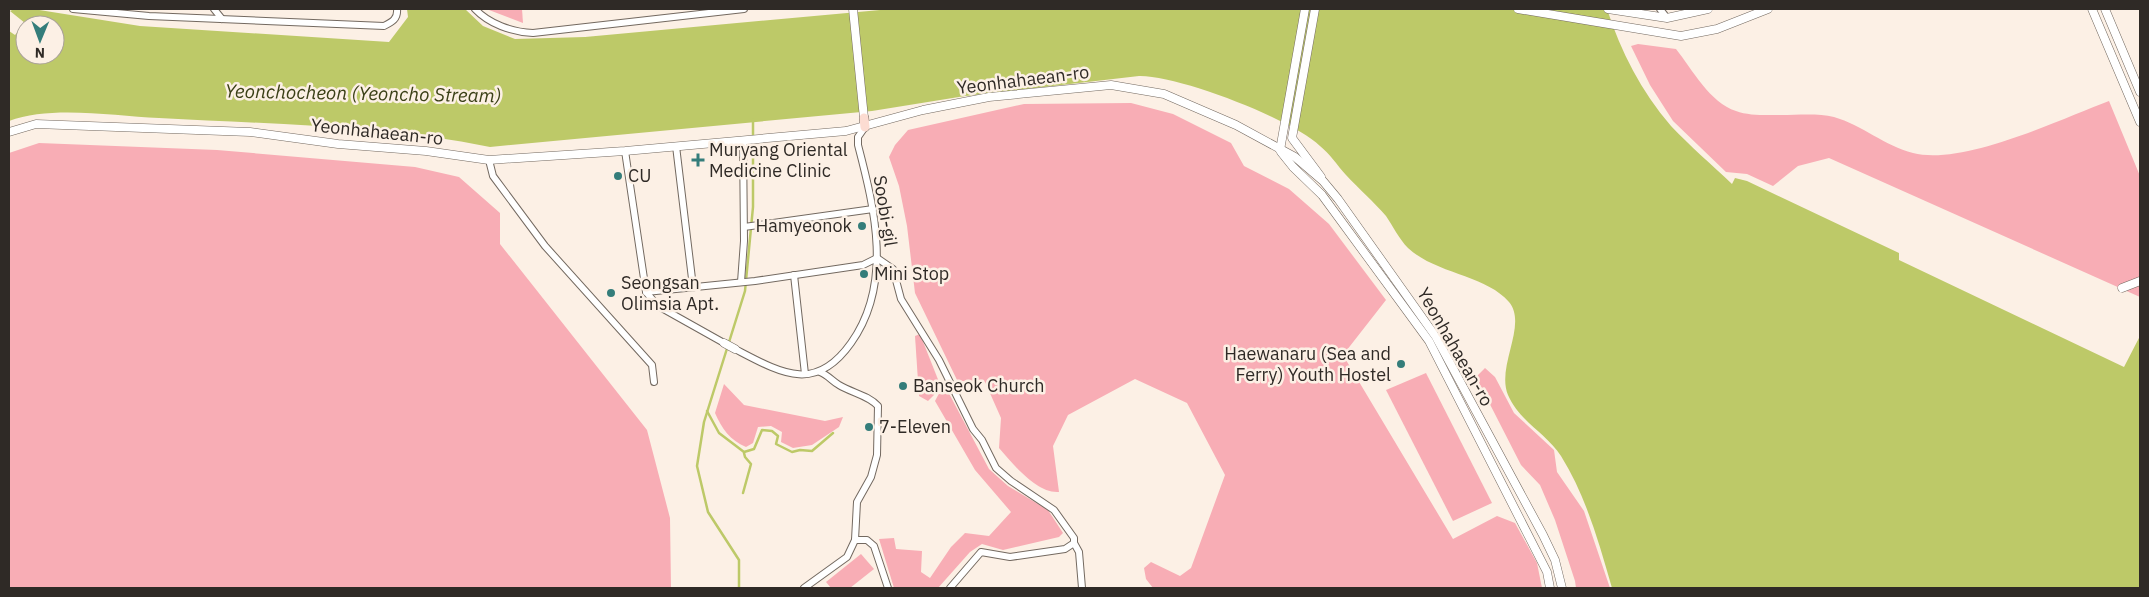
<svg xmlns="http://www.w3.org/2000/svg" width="2149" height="597" viewBox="0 0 2149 597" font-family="'IBM Plex Sans',sans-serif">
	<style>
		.green { fill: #f8adb5 }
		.water { fill: #bdc968; fill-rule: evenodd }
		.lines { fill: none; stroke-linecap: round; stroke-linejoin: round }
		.stream { stroke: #bdc968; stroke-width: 2.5 }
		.minor-casing { stroke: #736960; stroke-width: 8 }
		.tertiary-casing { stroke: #736960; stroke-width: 9 }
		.secondary-casing { stroke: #736960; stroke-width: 10 }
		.minor { stroke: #fff; stroke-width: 6 }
		.tertiary { stroke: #fff; stroke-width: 8 }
		.secondary { stroke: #fcdcd2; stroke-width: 9 }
		.poi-dot { fill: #347d7a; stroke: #fcf0e5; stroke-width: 2 }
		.labels { text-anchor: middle; stroke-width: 5; stroke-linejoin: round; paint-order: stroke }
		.street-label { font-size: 18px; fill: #2f2a26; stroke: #fcf0e5 }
		.poi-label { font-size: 18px; fill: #2f2a26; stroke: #fcf0e5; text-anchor: start }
		.water-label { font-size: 19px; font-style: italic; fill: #3b4017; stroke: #fcf0e5 }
	</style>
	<rect width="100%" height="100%" fill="#fcf0e5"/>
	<g class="green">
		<path d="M487 9H522L523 23 489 10Z"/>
		<path d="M1638 44 1676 49C1692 69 1710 103 1736 111 1749 116 1767 115 1781 115 1798 115 1818 113 1834 117 1862 125 1885 146 1913 153 1963 166 2061 119 2109 101L2140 176V297L1829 158 1798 166 1773 186 1747 174 1726 172 1673 121 1650 85 1631 46Z"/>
		<path d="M1131 103 1173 114 1231 143 1244 166 1289 189 1329 224 1386 300 1343 355 1453 539 1497 516 1515 523 1537 563 1542 588H1153L1146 579 1144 568 1151 562 1180 576 1191 568 1225 475 1187 403 1135 379 1068 415 1053 446 1059 492C1037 494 1013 464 999 448L1001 418 985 382C974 379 967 383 957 380L915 293 907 226 899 186 889 157 895 145 908 130 1024 104Z"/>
		<path d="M39 143 217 150 415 167 459 177 500 213V244L647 430 670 518 671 588H9V153Z"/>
		<path d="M920 334 939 382 934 395 928 401 919 396 915 336Z"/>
		<path d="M1485 368 1495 377 1514 413 1554 450 1557 472 1584 511 1610 588H1576L1575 581 1555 520 1540 485 1521 465 1476 377Z"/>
		<path d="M1426 373 1492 503 1453 521 1386 390Z"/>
		<path d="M724 384 744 405 825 421 843 417 839 427 812 445 793 448 781 442 782 432 771 426 758 427 753 443 746 447C730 440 722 429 715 413Z"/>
		<path d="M944 384 989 469 1008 486 1048 510 1063 533 1059 537 1003 550 982 544 970 552 938 588H894L879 539 894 538 896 549 922 551 921 572 930 578 951 547 965 533 989 536 1011 512 975 470 935 401Z"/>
		<path d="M861 554 874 569 850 588H831L826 582Z"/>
	</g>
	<path class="water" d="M14 9H33L140 26 389 42 408 17 407 9H465L483 26 515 39 585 37 891 9H1607C1621 52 1641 91 1671 126 1690 146 1712 165 1732 184L1735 178 1747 181 1899 253V260L2124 367 2140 336V588H1612C1599 543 1586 496 1561 456 1546 433 1519 421 1508 395 1496 366 1528 325 1509 302 1486 275 1436 274 1408 248 1399 239 1393 226 1386 216 1374 202 1359 189 1346 175 1337 165 1330 154 1320 146 1292 119 1178 75 1139 76L965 96 872 111 490 147C383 125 268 124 159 118 114 116 51 105 9 121V31L15 35 25 23 10 11ZM25 25H55V55H25Z"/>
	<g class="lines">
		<g class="stream">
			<path d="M707 411 719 433 744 452 754 449 762 430 772 431 778 436 776 444 792 452 800 450 812 451 833 433"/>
			<path d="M743 493 751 464 745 457 744 453"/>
			<path d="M739 588V560L708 512 697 466 704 422 745 291 753 207V120"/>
		</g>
		<defs>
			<g id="minor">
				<path d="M73 9 149 16 384 26C392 22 398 19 397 9"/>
				<path d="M214 9 222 19"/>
				<path d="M475 9C489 24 512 32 533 33L744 9"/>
				<path d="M1660 9 1667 18"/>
				<path d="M676 146 693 287"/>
				<path d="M625 151 646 292 658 306 724 343"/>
				<path d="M489 160 493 176 545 246 652 365 654 382"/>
				<path d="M744 227 873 209"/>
				<path d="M794 275 805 374"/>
				<path d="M741 282 744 241 743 140"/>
				<path d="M646 292 755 281 863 265 877 258 893 269 901 299 939 360 973 429 982 440 996 468 1011 481 1054 510 1074 538V543L1065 549 1010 557 981 552 950 588"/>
				<path d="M735 349C781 373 815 394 851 343 893 284 875 210 858 145V137L865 127"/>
				<path d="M820 372C828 375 832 381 839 385 852 393 868 395 878 406L877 455 871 477 857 502 855 540H867L874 546 888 588"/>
				<path d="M1074 543 1079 552 1082 588"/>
				<path d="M804 588 847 557 855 540"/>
			</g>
			<g id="tertiary">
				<path d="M853 9 864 118"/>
				<path d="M1315 9 1292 138 1321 177"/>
				<path d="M1518 9 1681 36 1717 29 1768 9"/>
				<path d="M1608 9 1667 18 1708 9"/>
				<path d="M2092 9 2140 122"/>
				<path d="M2105 9 2140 92"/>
				<path d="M9 132 36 124 250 132 338 144 426 151 489 160 625 151 846 131 923 110 989 97 1111 85 1164 94 1236 125 1295 157 1323 181 1338 199 1436 337 1543 535 1555 560 1562 588"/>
				<path d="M1280 150 1305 9"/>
				<path d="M1281 152 1293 167 1322 195 1429 341 1547 572 1550 588"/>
				<path d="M2122 288 2140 281"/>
				<path d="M724 343 735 349"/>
			</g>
			<path id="secondary" d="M864 118 865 127"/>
		</defs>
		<use href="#minor" class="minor-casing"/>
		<use href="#tertiary" class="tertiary-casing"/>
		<use href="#secondary" class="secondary-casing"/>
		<use href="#minor" class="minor"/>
		<use href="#tertiary" class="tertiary"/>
		<use href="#secondary" class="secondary"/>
	</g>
	<g class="poi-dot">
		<path d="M695.5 152.5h5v5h5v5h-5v5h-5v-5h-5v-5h5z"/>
		<circle cx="618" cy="176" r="5"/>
		<circle cx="862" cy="226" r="5"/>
		<circle cx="864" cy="274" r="5"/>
		<circle cx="611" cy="293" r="5"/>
		<circle cx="1401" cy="364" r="5"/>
		<circle cx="903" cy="386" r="5"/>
		<circle cx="869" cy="427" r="5"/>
	</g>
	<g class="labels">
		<g class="street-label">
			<text transform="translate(1023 80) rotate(-7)" y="6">Yeonhahaean-ro</text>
			<text transform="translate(377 132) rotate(6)" y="6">Yeonhahaean-ro</text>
			<text transform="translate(885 211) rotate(81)" y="6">Soobi-gil</text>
			<text transform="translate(1455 347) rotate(60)" y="6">Yeonhahaean-ro</text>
		</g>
		<g class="poi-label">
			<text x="709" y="156">Muryang Oriental<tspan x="709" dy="21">Medicine Clinic</tspan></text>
			<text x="628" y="182">CU</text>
			<text x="852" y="232" text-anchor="end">Hamyeonok</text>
			<text x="874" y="280">Mini Stop</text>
			<text x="621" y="289">Seongsan<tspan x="621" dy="21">Olimsia Apt.</tspan></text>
			<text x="1391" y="360" text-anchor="end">Haewanaru (Sea and<tspan x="1391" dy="21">Ferry) Youth Hostel</tspan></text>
			<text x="913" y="392">Banseok Church</text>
			<text x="879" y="433">7-Eleven</text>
		</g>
		<g class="water-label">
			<text transform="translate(363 93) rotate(1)" y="7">Yeonchocheon (Yeoncho Stream)</text>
		</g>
	</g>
	<rect width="2149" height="597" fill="none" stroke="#2f2a26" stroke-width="20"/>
	<g transform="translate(40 40) rotate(181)"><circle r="24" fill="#fcf0e5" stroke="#aaa199"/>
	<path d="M0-4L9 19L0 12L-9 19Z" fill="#347d7a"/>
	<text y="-8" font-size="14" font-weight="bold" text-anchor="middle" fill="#2f2a26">N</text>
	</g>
</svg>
